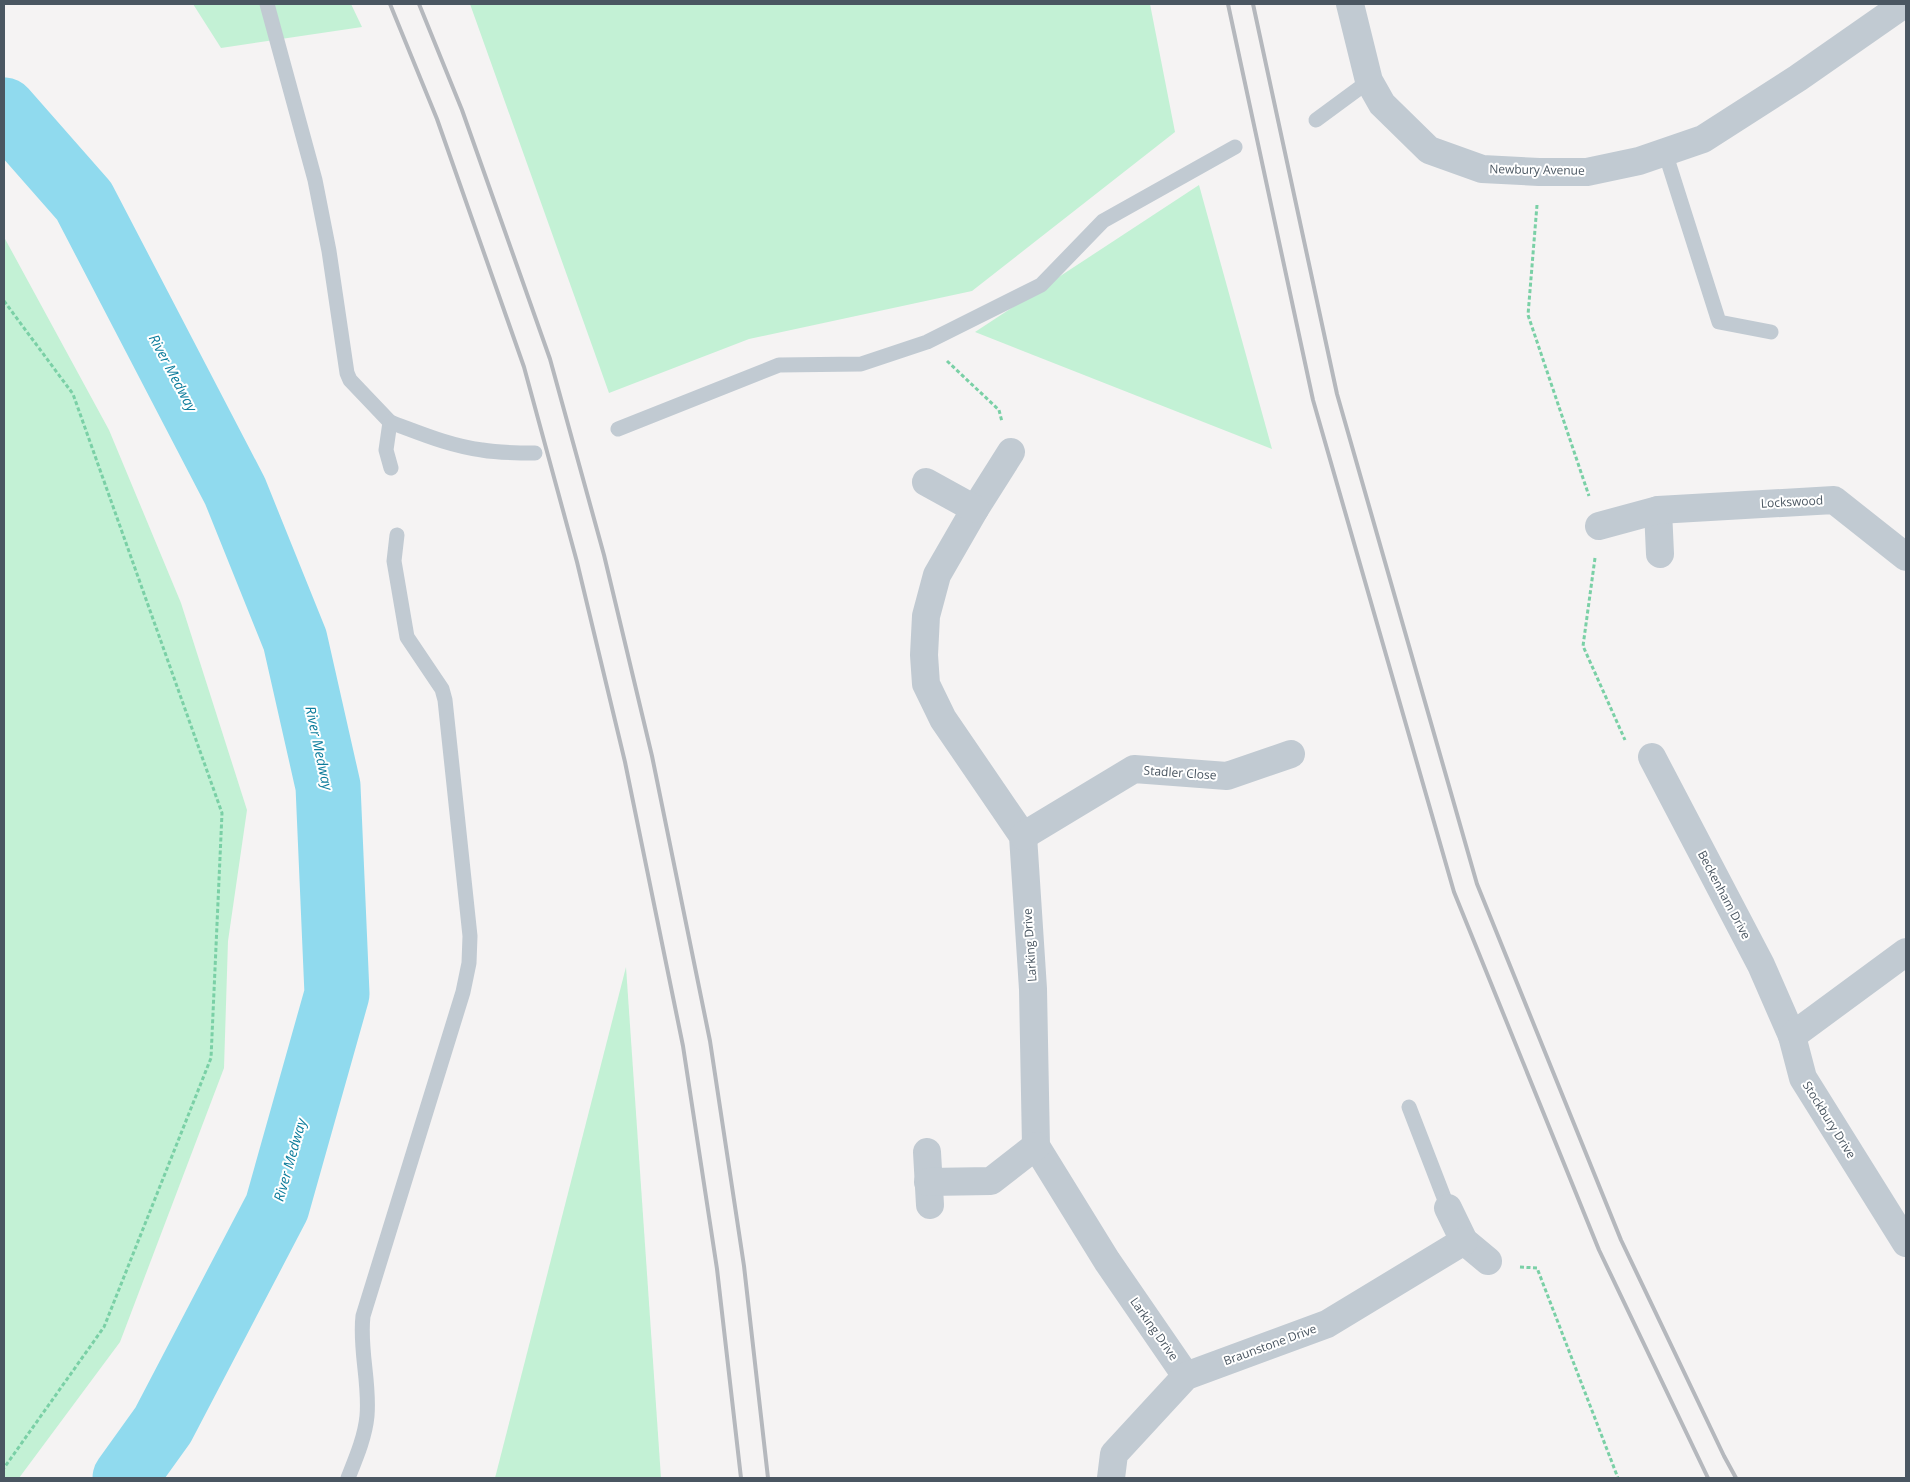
<svg xmlns="http://www.w3.org/2000/svg" width="1910" height="1482" viewBox="0 0 1910 1482" font-family="'Open Sans',sans-serif">
	<style>
		.green { fill: #c3f1d5 }
		.lines { fill: none; stroke-linecap: round; stroke-linejoin: round }
		.river { stroke: #90daee; stroke-width: 65 }
		.path { stroke: #7ad0a6; stroke-width: 3; stroke-dasharray: 4 2.5; stroke-linecap: butt }
		.service { stroke: #c1cad2; stroke-width: 15 }
		.minor { stroke: #c1cad2; stroke-width: 28 }
		.rail { stroke: #b5b8bd; stroke-width: 4 }
		.labels { text-anchor: middle; stroke-width: 4; stroke-linejoin: round; paint-order: stroke }
		.street-label { font-size: 12px; fill: #4a5661; stroke: #fff }
		.water-label { font-size: 14px; font-style: italic; fill: #0c7c9b; stroke: #fff }
	</style>
	<rect width="100%" height="100%" fill="#f5f3f3"/>
	<g class="green">
		<path d="M193 4H351L362 27 221 48Z"/>
		<path d="M470 4H1150L1175 132 972 291 749 339 609 393Z"/>
		<path d="M1199 185 1272 449 975 332Z"/>
		<path d="M4 237 109 430 181 603 247 810 228 941 224 1068 120 1342 19 1478H4Z"/>
		<path d="M626 967 661 1478H495Z"/>
	</g>
	<g class="lines">
		<path class="river" d="M4 110 84 201 235 491 295 640 328 786 337 994 277 1207 163 1425 125 1478"/>
		<g class="path">
			<path d="M1537 205 1528 315 1589 496"/>
			<path d="M4 301 73 394 222 813 211 1058 104 1327 4 1468"/>
			<path d="M947 361 999 410 1002 422"/>
			<path d="M1595 558 1583 646 1625 740"/>
			<path d="M1520 1267 1537 1268 1618 1478"/>
		</g>
		<g class="service">
			<path d="M267 4 315 180 329 251 347 373 350 380 390 422 386 450 391 468"/>
			<path d="M1316 120 1369 81"/>
			<path d="M1665 152 1719 322 1771 332"/>
			<path d="M390 422C420 433 450 446 482 450 500 453 517 453 535 453"/>
			<path d="M618 429 779 365 861 364 927 342 1041 285 1103 221 1235 147"/>
			<path d="M1409 1107 1448 1208"/>
			<path d="M348 1478C356 1458 365 1437 367 1416 370 1382 359 1349 363 1316L463 992 469 963 470 936 445 700 442 689 407 637 394 561 397 535"/>
		</g>
		<g class="minor">
			<path d="M1350 4 1369 81 1382 104 1429 150 1482 169 1539 172H1587L1639 161 1703 139 1798 78 1904 4"/>
			<path d="M1011 452 975 509 937 575 926 616 924 655 926 684 943 719 1023 836 1033 989 1036 1146 1107 1261 1186 1376"/>
			<path d="M926 482 975 509"/>
			<path d="M1658 510 1660 554"/>
			<path d="M1599 526 1658 510 1834 500 1906 557"/>
			<path d="M1652 757 1761 965 1792 1036"/>
			<path d="M1023 836 1134 769 1227 776 1291 754"/>
			<path d="M1906 952 1792 1036 1803 1078 1906 1243"/>
			<path d="M927 1152 930 1205"/>
			<path d="M928 1182 991 1181 1036 1146"/>
			<path d="M1448 1208 1464 1241 1488 1261"/>
			<path d="M1111 1478 1114 1454 1186 1376 1327 1324 1464 1241"/>
		</g>
		<g class="rail">
			<path d="M390 4 437 119 524 367 577 562 625 762 683 1046 717 1269 741 1478"/>
			<path d="M419 4 462 110 550 359 604 555 652 756 710 1041 744 1266 768 1478"/>
			<path d="M1228 4 1313 400 1454 892 1599 1250 1708 1478"/>
			<path d="M1253 4 1337 394 1477 884 1621 1240 1724 1456 1736 1478"/>
		</g>
	</g>
	<g class="labels">
		<g class="street-label">
			<text transform="translate(1537 170) rotate(1)" y="4">Newbury Avenue</text>
			<text transform="translate(1792 502) rotate(-3)" y="4">Lockswood</text>
			<text transform="translate(1180 773) rotate(4)" y="4">Stadler Close</text>
			<text transform="translate(1724 895) rotate(62)" y="4">Beckenham Drive</text>
			<text transform="translate(1030 945) rotate(-94)" y="4">Larking Drive</text>
			<text transform="translate(1829 1120) rotate(58)" y="4">Stockbury Drive</text>
			<text transform="translate(1154 1329) rotate(55)" y="4">Larking Drive</text>
			<text transform="translate(1270 1345) rotate(-20)" y="4">Braunstone Drive</text>
		</g>
		<g class="water-label">
			<text transform="translate(173 373) rotate(62)" y="5">River Medway</text>
			<text transform="translate(319 748) rotate(78)" y="5">River Medway</text>
			<text transform="translate(290 1160) rotate(-74)" y="5">River Medway</text>
		</g>
	</g>
	<rect width="1910" height="1482" fill="none" stroke="#4a5661" stroke-width="10"/>
</svg>
